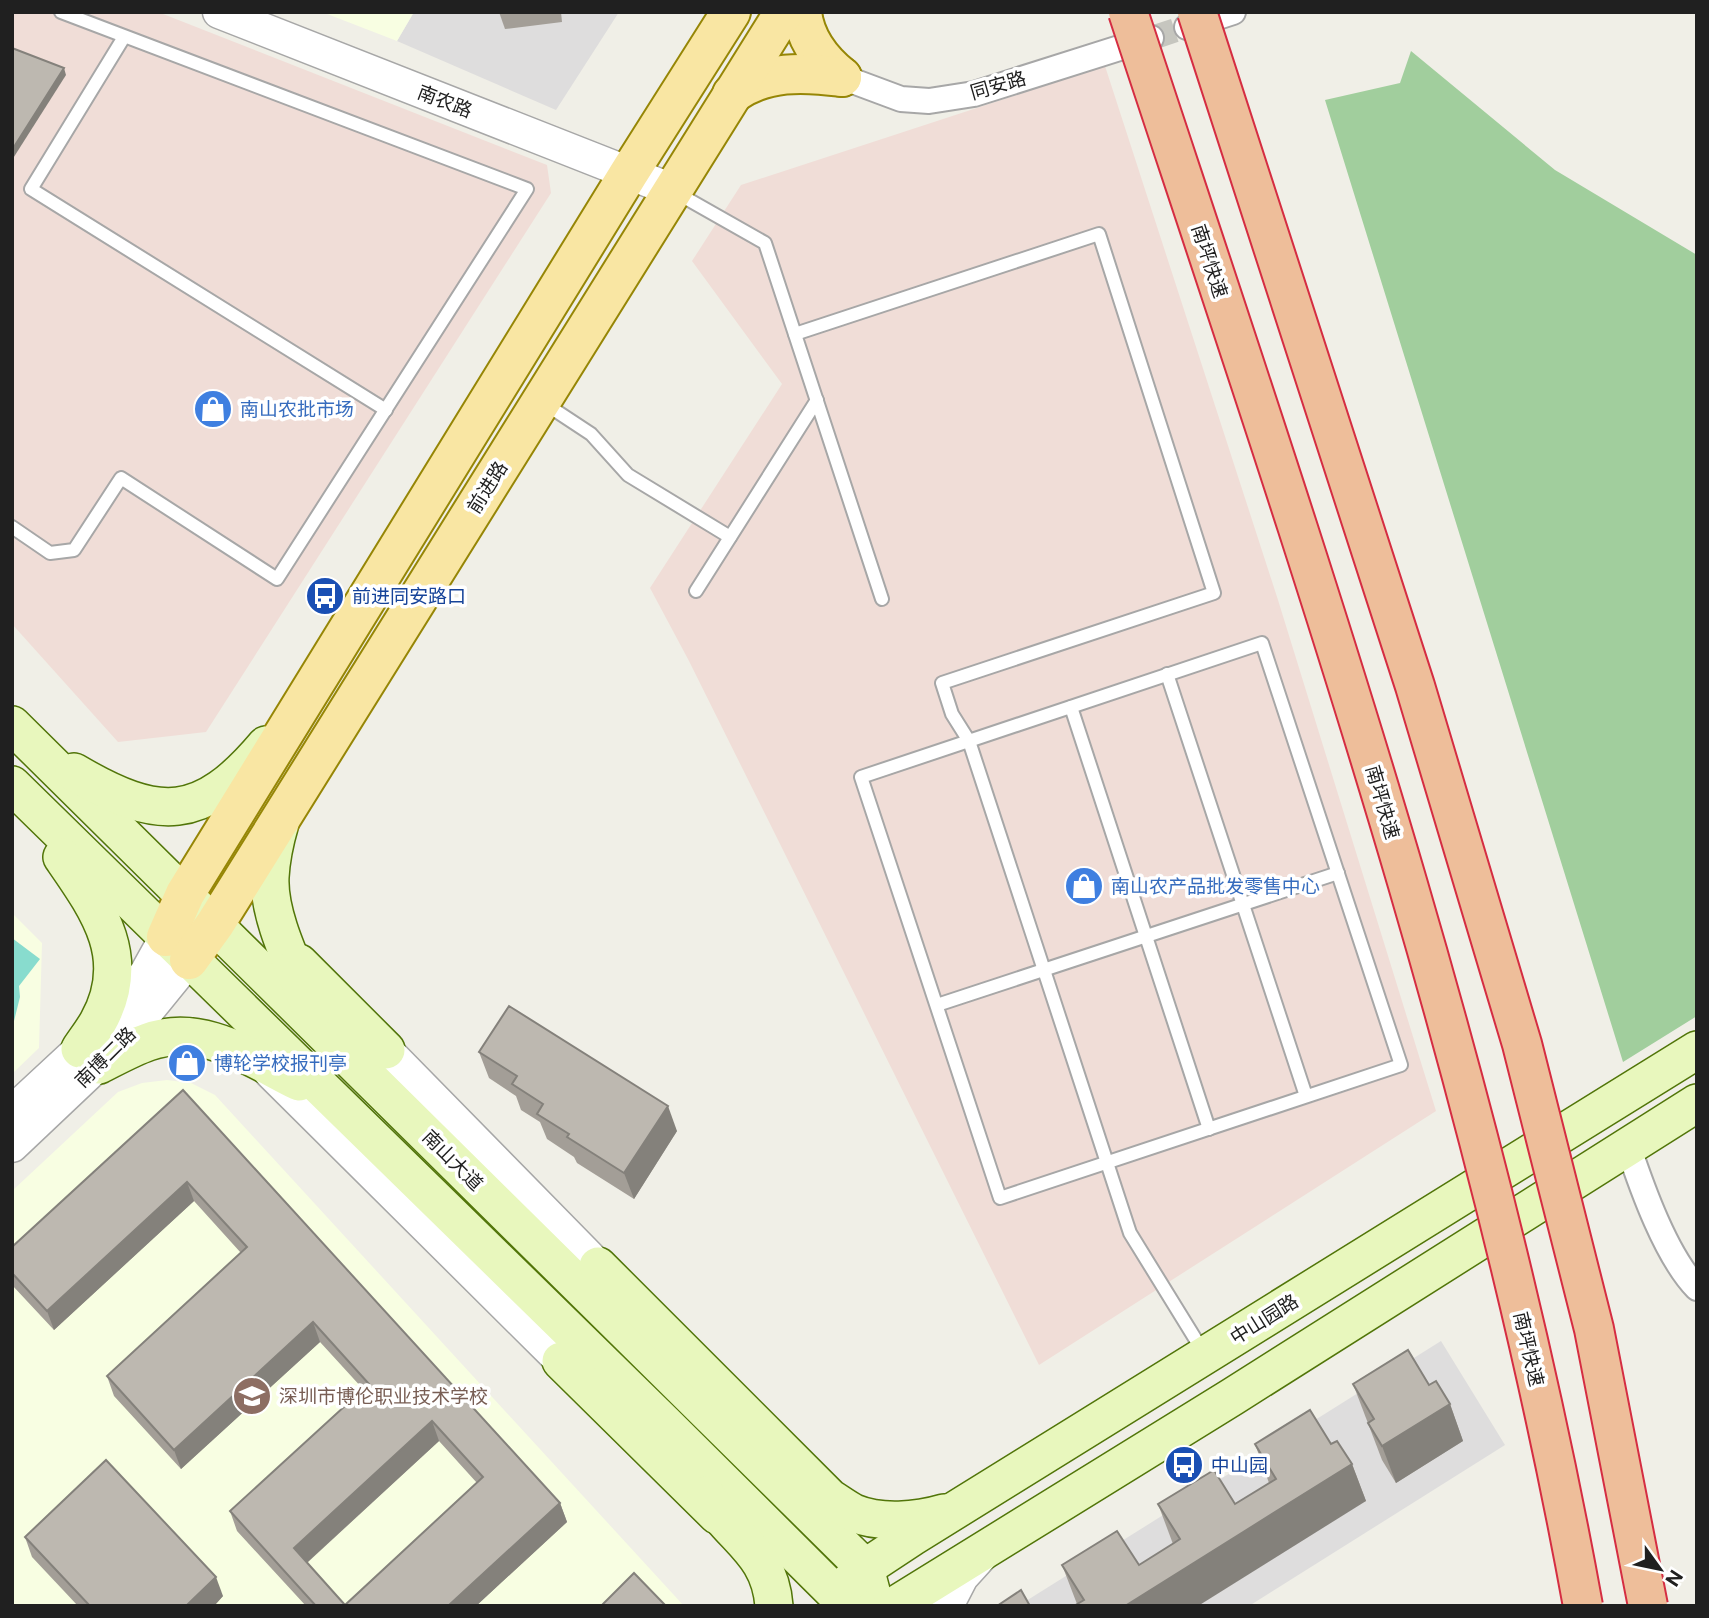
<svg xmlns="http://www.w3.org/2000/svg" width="1709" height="1618" viewBox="0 0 1709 1618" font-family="'Public Sans','Noto Sans SC',sans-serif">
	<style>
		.residential { fill: #dedddd }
		.commercial { fill: #f0ddd7 }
		.education { fill: #f8fee2 }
		.forest { fill: #a1ce9d }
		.pitch { fill: #88dcce }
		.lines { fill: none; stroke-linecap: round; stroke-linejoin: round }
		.minor-tunnel { stroke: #c6c6bf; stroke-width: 24; stroke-dasharray: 24 12; stroke-linecap: butt }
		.service-casing { stroke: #a7a7a7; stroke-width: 16 }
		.minor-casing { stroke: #a7a7a7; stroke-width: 28 }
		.tertiary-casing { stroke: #a7a7a7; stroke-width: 35 }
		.secondary-casing { stroke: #517509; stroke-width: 40 }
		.primary-casing { stroke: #968606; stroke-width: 42 }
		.service { stroke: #fff; stroke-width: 12 }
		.minor { stroke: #fff; stroke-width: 24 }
		.tertiary { stroke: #fff; stroke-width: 32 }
		.secondary { stroke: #e8f7bd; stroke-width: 37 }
		.primary { stroke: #f9e6a3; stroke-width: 38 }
		.trunk-bridge-casing { stroke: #d52d42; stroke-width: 42; stroke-linecap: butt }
		.trunk-bridge { stroke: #eebe9a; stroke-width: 38 }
		.wall { fill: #a39e97; fill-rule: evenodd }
		.shaded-wall { fill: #84817b }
		.building { fill: #bdb8b0; stroke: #84817b; stroke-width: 2; fill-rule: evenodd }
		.labels { text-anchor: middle; stroke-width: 7; stroke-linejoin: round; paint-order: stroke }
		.street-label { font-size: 19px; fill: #202020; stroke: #fff }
		.shop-label { font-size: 19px; fill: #366cbe; stroke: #fff; text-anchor: start }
		.transit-label { font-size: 19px; fill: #164399; stroke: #fff; text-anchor: start }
		.education-label { font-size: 19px; fill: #785e54; stroke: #fff; text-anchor: start }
	</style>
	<rect width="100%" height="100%" fill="#f0efe7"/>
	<g class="residential">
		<path d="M414 12H619L556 110 397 41Z"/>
		<path d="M1441 1341 1505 1445 1249 1606H1018Z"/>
	</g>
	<g class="commercial">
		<path d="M12 12H158L547 165 551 193 206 732 118 742 12 624Z"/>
		<path d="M1105 66 1278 600 1436 1111 1039 1365 689 661 650 588 782 384 692 261 741 185Z"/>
	</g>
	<g class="education">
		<path d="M322 12H414L397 41Z"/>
		<path d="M12 913 42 943 39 1048 12 1074Z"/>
		<path d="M167 1080 191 1083 215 1095 684 1606H12V1191L118 1092 142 1083Z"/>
	</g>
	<path class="forest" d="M1411 51 1555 170 1697 255V1016L1623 1062 1325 100 1400 83Z"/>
	<path class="pitch" d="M12 938 40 959 19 986 20 997 12 1029Z"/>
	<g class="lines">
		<path class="minor-tunnel" d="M1152 38 1182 28"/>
		<defs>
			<g id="service">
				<path d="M124 37 31 189 386 410"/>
				<path d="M675 192 765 243 882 599"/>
				<path d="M795 334 1099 234 1214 593 942 683 952 714 969 741 1130 1233 1204 1353"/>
				<path d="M544 403 591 434 628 475 730 537"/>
				<path d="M12 527 50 553 74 550 121 478 277 579 527 189 61 12"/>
				<path d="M696 591 817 400"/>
				<path d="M1262 643 1401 1065 1000 1198 861 777Z"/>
				<path d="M1167 674 1306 1096"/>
				<path d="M1071 707 1209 1129"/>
				<path d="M937 1005 1338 873"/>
			</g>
			<g id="minor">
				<path d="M1187 27 1233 12"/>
				<path d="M842 77 901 99 929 101 974 94 1151 38"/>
				<path d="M1628 1146C1642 1188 1666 1256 1697 1288"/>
			</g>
			<g id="tertiary">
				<path d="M219 12 672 190"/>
				<path d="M361 1042 386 1050 598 1266 609 1285"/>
				<path d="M270 1072 561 1361 582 1373"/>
				<path d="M12 1112 108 1023 146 973 166 937"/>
				<path d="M12 1146 123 1041 189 960"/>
				<path d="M947 1606 962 1577 982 1555"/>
			</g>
			<g id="secondary">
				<path d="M12 725 865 1568 875 1606"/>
				<path d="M74 772C159 822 201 822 266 745"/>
				<path d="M12 785 663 1422 836 1594 858 1606"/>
				<path d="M280 823C275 840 271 858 270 877 268 919 297 972 312 1012"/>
				<path d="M62 857C98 909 134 958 98 1022 93 1031 86 1040 80 1049"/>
				<path d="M299 963 386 1050"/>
				<path d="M99 1065C115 1057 131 1048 148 1042 203 1022 252 1059 299 1082"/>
				<path d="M598 1266 830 1498C838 1503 846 1509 854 1513 880 1524 917 1521 944 1513"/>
				<path d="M561 1361 717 1515"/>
				<path d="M706 1495C731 1539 770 1550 774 1606"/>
				<path d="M847 1584 865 1568 912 1537 1697 1050"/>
				<path d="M894 1606 1232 1397 1697 1103"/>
			</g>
			<g id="primary">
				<path d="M802 12C805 39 822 61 842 77"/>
				<path d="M732 94C766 70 803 72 842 77"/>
				<path d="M166 937 185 894 629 173 731 12"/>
				<path d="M189 960 215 924 784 12"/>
			</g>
		</defs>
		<use href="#service" class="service-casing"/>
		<use href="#minor" class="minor-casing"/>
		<use href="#tertiary" class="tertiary-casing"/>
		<use href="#secondary" class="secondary-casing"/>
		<use href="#primary" class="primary-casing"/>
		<use href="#service" class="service"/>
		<use href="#minor" class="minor"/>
		<use href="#tertiary" class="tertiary"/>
		<use href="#secondary" class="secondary"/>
		<use href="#primary" class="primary"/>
		<defs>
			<g id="trunk-bridge">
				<path d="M1128 12C1301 537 1484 1061 1583 1606"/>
				<path d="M1197 12 1415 686 1522 1044 1594 1329 1648 1606"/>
			</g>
		</defs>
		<use href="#trunk-bridge" class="trunk-bridge-casing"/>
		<use href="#trunk-bridge" class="trunk-bridge"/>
	</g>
	<g class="wall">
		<path d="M499 12H561L562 22 505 29Z"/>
		<path d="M479 1052 677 1131 634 1199 577 1163 574 1157 547 1139 540 1122 521 1110 516 1096 489 1078Z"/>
		<path d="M183 1090 560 1503 567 1522 476 1606H306L237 1531 230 1511 363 1389 320 1342 181 1469 114 1396 107 1376 241 1253 194 1201 54 1330 12 1285V1247ZM439 1441 477 1483 345 1605 307 1563Z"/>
		<path d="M1353 1384 1429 1385 1450 1404 1463 1441 1396 1483 1382 1460Z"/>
		<path d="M1255 1444H1331L1352 1464 1366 1501 1077 1604 1062 1565H1139L1173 1544 1158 1504H1235L1269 1483Z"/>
		<path d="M25 1537 223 1596 214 1606H78L32 1557Z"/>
	</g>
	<g class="shaded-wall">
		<path d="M64 68 66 75 12 160V150Z"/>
		<path d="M668 1106 677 1131 634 1199 624 1173Z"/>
		<path d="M187 1182 194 1201 54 1330 47 1311Z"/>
		<path d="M313 1322 320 1342 181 1469 174 1450Z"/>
		<path d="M1450 1404 1463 1441 1396 1483 1382 1446Z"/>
		<path d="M432 1421 439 1441 301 1568 294 1548Z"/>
		<path d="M1352 1464 1366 1501 1198 1606H1125Z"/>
		<path d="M560 1503 567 1522 476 1606H448Z"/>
		<path d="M216 1577 223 1596 214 1606H186Z"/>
	</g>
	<g class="building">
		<path d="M12 48 64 68 12 150Z"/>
		<path d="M509 1006 668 1106 624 1173 567 1137 569 1134 537 1114 543 1104 512 1084 517 1076 479 1052Z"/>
		<path d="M183 1090 560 1503 448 1606H316L230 1511 369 1384 313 1322 174 1450 107 1376 247 1247 187 1182 47 1311 12 1273V1247ZM432 1421 483 1477 345 1605 294 1548Z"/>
		<path d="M1408 1350 1429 1385 1436 1381 1450 1404 1382 1446 1368 1423 1374 1419 1353 1384Z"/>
		<path d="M1310 1410 1331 1444 1337 1441 1352 1464 1125 1606H1074L1084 1600 1062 1565 1117 1531 1139 1565 1174 1543 1180 1539 1158 1504 1214 1470 1235 1504 1276 1479 1255 1444Z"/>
		<path d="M106 1460 216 1577 186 1606H90L25 1537Z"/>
		<path d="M634 1573 666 1606H601Z"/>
		<path d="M1021 1590 1030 1606H997Z"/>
	</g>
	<defs>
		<symbol id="shop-disc" viewBox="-11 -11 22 22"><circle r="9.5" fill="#3f7fe0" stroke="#fff"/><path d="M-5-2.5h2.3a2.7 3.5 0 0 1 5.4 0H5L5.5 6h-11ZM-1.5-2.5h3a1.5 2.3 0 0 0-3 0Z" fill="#fff"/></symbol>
		<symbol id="bus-disc" viewBox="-11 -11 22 22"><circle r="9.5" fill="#1a4fb4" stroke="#fff"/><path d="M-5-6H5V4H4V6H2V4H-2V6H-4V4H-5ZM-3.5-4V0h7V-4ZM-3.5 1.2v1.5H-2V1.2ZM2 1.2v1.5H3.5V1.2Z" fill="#fff"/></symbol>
		<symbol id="school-disc" viewBox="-11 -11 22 22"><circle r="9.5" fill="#8d6e63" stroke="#fff"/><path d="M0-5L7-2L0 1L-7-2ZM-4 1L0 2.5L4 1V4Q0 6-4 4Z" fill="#fff"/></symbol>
	</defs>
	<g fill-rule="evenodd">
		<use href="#shop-disc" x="191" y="387" width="44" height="44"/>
		<use href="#bus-disc" x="303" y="574" width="44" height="44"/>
		<use href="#shop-disc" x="1062" y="864" width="44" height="44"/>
		<use href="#shop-disc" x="165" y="1041" width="44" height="44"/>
		<use href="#school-disc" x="230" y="1374" width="44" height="44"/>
		<use href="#bus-disc" x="1162" y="1443" width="44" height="44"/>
	</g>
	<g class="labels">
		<g class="street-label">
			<text transform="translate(998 85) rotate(-16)" y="7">同安路</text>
			<text transform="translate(445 101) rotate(21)" y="7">南农路</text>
			<text transform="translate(1210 261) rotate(72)" y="7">南坪快速</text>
			<text transform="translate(487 487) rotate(-58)" y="7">前进路</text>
			<text transform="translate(1383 802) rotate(74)" y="7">南坪快速</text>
			<text transform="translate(105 1057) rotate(-45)" y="7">南博二路</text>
			<text transform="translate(453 1160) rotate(45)" y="7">南山大道</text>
			<text transform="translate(1264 1319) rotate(-32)" y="7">中山园路</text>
			<text transform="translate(1529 1349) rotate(77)" y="7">南坪快速</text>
		</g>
		<g class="shop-label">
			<text x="240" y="416">南山农批市场</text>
			<text x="1111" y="893">南山农产品批发零售中心</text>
			<text x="214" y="1070">博轮学校报刊亭</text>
		</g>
		<g class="transit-label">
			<text x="352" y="603">前进同安路口</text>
			<text x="1211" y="1472">中山园</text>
		</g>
		<g class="education-label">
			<text x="279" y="1403">深圳市博伦职业技术学校</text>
		</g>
	</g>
	<rect width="1709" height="1618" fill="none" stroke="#202020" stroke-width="28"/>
	<g transform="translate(1660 1569) rotate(123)" stroke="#ffffff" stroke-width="5" paint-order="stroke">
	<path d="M0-5L12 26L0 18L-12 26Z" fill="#202020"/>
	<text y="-10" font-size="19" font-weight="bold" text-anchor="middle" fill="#202020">N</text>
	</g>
</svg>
